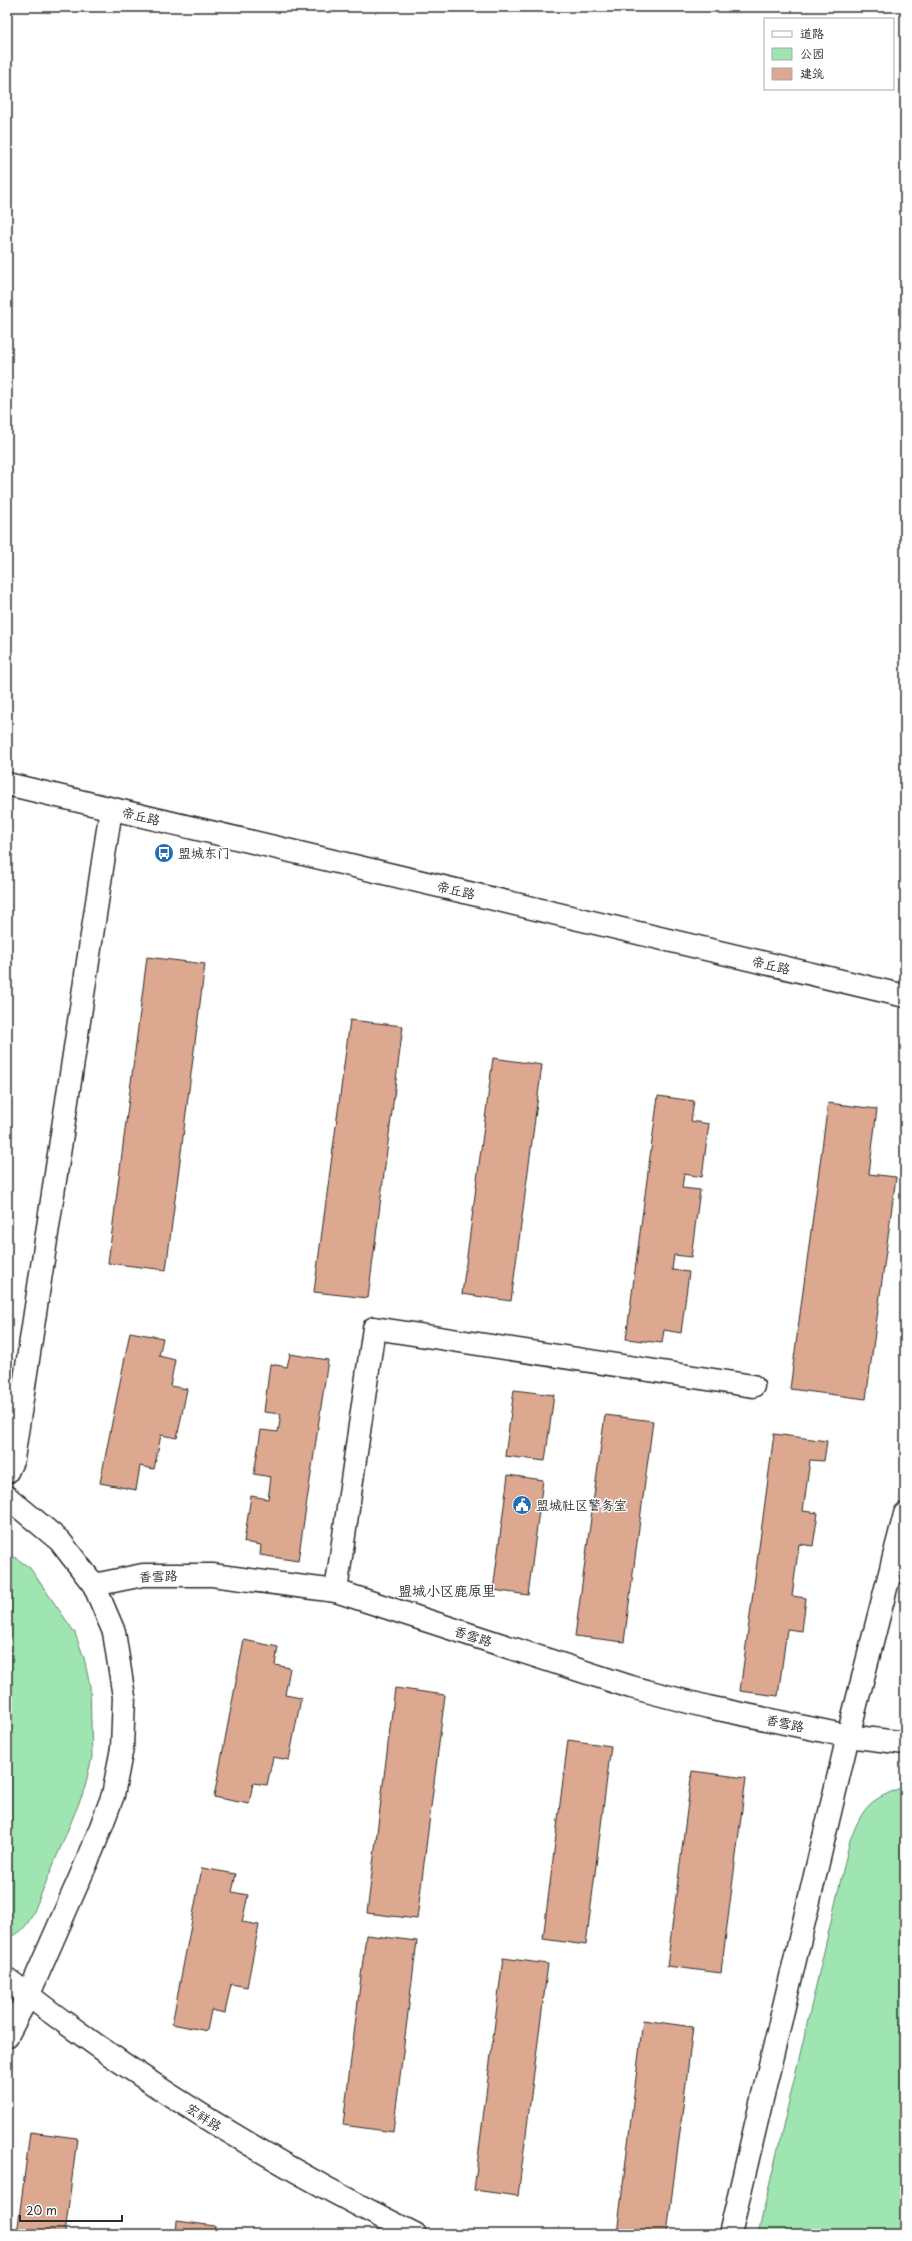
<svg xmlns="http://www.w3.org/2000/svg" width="912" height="2241" viewBox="0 0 912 2241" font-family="'Playpen Sans','LXGW WenKai TC',sans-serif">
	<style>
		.green { fill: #9fe5b2; stroke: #65886e }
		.building { fill: #dca890; stroke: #2b2b2b }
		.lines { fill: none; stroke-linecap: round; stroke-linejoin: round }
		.minor-casing { stroke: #2b2b2b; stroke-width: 25 }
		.tertiary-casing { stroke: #2b2b2b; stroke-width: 25 }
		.minor { stroke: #fff; stroke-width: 22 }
		.tertiary { stroke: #fff; stroke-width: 22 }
		.labels { text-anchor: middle; stroke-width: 3; stroke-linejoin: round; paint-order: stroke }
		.street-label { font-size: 13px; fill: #2b2b2b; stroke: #fff }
		.poi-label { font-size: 13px; fill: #2b2b2b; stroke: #fff; text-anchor: start }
		.neighbourhood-label { font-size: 14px; fill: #2b2b2b; stroke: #fff }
	</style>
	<rect width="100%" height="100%" fill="#fff"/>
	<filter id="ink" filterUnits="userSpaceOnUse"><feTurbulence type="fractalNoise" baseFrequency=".025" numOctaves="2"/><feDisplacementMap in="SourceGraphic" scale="8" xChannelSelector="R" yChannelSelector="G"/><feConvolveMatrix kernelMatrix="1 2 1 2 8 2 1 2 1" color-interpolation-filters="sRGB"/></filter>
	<g filter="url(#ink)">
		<g class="green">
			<path d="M7 1555 16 1558 30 1568 75 1633 84 1658 90 1686 92 1757 84 1791 32 1916C26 1926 20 1936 7 1936Z"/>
			<path d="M905 1786V2234H758L850 1840C865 1803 869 1801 905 1786Z"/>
		</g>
		<g class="building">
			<path d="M147 957 205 964 166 1270 108 1263Z"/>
			<path d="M350 1020 403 1026 368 1298 314 1292Z"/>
			<path d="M493 1058 542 1065 511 1301 462 1294Z"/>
			<path d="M658 1096 694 1101 691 1121 709 1124 702 1177 684 1174 682 1188 700 1190 691 1257 674 1255 672 1270 689 1272 681 1333 664 1330 662 1343 626 1339Z"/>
			<path d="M828 1103 877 1109 869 1174 896 1177 866 1399 790 1389Z"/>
			<path d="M130 1332 163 1338 159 1356 175 1360 170 1386 187 1389 177 1438 161 1435 154 1469 140 1466 136 1490 100 1483Z"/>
			<path d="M290 1354 328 1360 298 1561 260 1555 261 1545 244 1542 251 1496 268 1499 271 1477 254 1474 261 1430 278 1432 281 1414 264 1412 270 1364 287 1367Z"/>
			<path d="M514 1390 554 1395 545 1461 505 1456Z"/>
			<path d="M605 1415 653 1421 624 1642 575 1636Z"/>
			<path d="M774 1434 827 1441 824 1461 810 1460 803 1511 818 1513 813 1546 799 1544 792 1596 806 1598 802 1631 787 1629 778 1696 740 1691Z"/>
			<path d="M508 1475 543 1480 528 1595 493 1590Z"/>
			<path d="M244 1640 278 1647 275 1665 290 1668 285 1695 301 1698 289 1760 273 1757 267 1785 253 1783 249 1804 214 1797Z"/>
			<path d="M395 1688 445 1695 417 1919 367 1913Z"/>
			<path d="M568 1740 611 1746 586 1945 543 1939Z"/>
			<path d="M692 1771 746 1778 721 1973 667 1966Z"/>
			<path d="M202 1868 236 1874 232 1892 248 1895 242 1922 259 1925 247 1987 231 1984 225 2013 211 2010 207 2031 172 2024Z"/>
			<path d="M366 1935 417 1941 393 2132 343 2125Z"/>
			<path d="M503 1958 548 1964 518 2196 474 2190Z"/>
			<path d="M643 2020 693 2027 667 2234H617Z"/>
			<path d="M30 2132 77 2138 65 2234H17Z"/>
			<path d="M177 2221 215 2226 214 2234H176Z"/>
		</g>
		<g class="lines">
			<defs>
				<g id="minor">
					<path d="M7 1472 13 1459 111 809"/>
					<path d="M7 1497 60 1541 94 1585 114 1632 124 1697 122 1748 113 1795 93 1848 28 1996 7 2036"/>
					<path d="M94 1585 143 1575H212L336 1591 631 1687 708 1707 848 1736 905 1743"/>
					<path d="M336 1591 374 1328 753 1386"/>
					<path d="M7 1979C134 2078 271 2163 415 2234"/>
					<path d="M730 2234 848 1736 905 1514"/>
				</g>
				<path id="tertiary" d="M7 784 905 996"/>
			</defs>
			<use href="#minor" class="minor-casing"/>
			<use href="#tertiary" class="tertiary-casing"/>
			<use href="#minor" class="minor"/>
			<use href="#tertiary" class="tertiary"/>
		</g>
	</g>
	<defs>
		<symbol id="bus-disc" viewBox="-11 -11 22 22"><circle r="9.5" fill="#1f6fb2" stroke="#fff"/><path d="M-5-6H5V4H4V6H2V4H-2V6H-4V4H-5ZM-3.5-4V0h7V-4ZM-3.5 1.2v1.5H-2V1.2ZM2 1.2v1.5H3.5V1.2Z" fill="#fff"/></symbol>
		<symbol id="civic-disc" viewBox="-11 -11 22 22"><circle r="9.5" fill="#1f6fb2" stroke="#fff"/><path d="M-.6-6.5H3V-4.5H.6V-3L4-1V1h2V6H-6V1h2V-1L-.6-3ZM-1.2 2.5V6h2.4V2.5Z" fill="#fff"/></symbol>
	</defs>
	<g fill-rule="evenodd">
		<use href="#bus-disc" x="153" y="842" width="22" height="22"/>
		<use href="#civic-disc" x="511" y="1494" width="22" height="22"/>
	</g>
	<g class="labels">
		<g class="street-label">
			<text transform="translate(141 816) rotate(13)" y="5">帝丘路</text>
			<text transform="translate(456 890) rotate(13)" y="5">帝丘路</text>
			<text transform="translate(771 965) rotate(13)" y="5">帝丘路</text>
			<text transform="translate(158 1576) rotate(-2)" y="5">香雪路</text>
			<text transform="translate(473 1636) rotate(18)" y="5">香雪路</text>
			<text transform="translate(785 1723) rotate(12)" y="5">香雪路</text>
			<text transform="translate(204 2117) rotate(33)" y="5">宏祥路</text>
		</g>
		<g class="poi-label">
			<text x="178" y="858">盟城东门</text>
			<text x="536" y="1510">盟城社区警务室</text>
		</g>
		<g class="neighbourhood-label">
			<text x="447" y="1596">盟城小区鹿原里</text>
		</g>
	</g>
	<rect width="912" height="2241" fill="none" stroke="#fff" stroke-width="24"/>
	<rect x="12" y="12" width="888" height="2217" fill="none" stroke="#2b2b2b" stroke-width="1.5" filter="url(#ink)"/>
	<rect x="764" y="18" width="130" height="72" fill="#ffffff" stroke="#aaaaaa"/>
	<rect x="772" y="31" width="20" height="6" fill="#ffffff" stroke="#aaaaaa"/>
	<text x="800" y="38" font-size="12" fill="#2b2b2b">道路</text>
	<rect x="772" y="48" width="20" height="12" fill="#9fe5b2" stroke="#aaaaaa"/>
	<text x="800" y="58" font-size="12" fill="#2b2b2b">公园</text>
	<rect x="772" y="68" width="20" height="12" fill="#dca890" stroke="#aaaaaa"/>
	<text x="800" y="78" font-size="12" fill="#2b2b2b">建筑</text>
	<path d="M20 2215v6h102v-6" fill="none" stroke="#2b2b2b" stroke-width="2"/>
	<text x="26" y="2215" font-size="12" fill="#2b2b2b" stroke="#ffffff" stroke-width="3" paint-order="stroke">20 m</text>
</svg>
